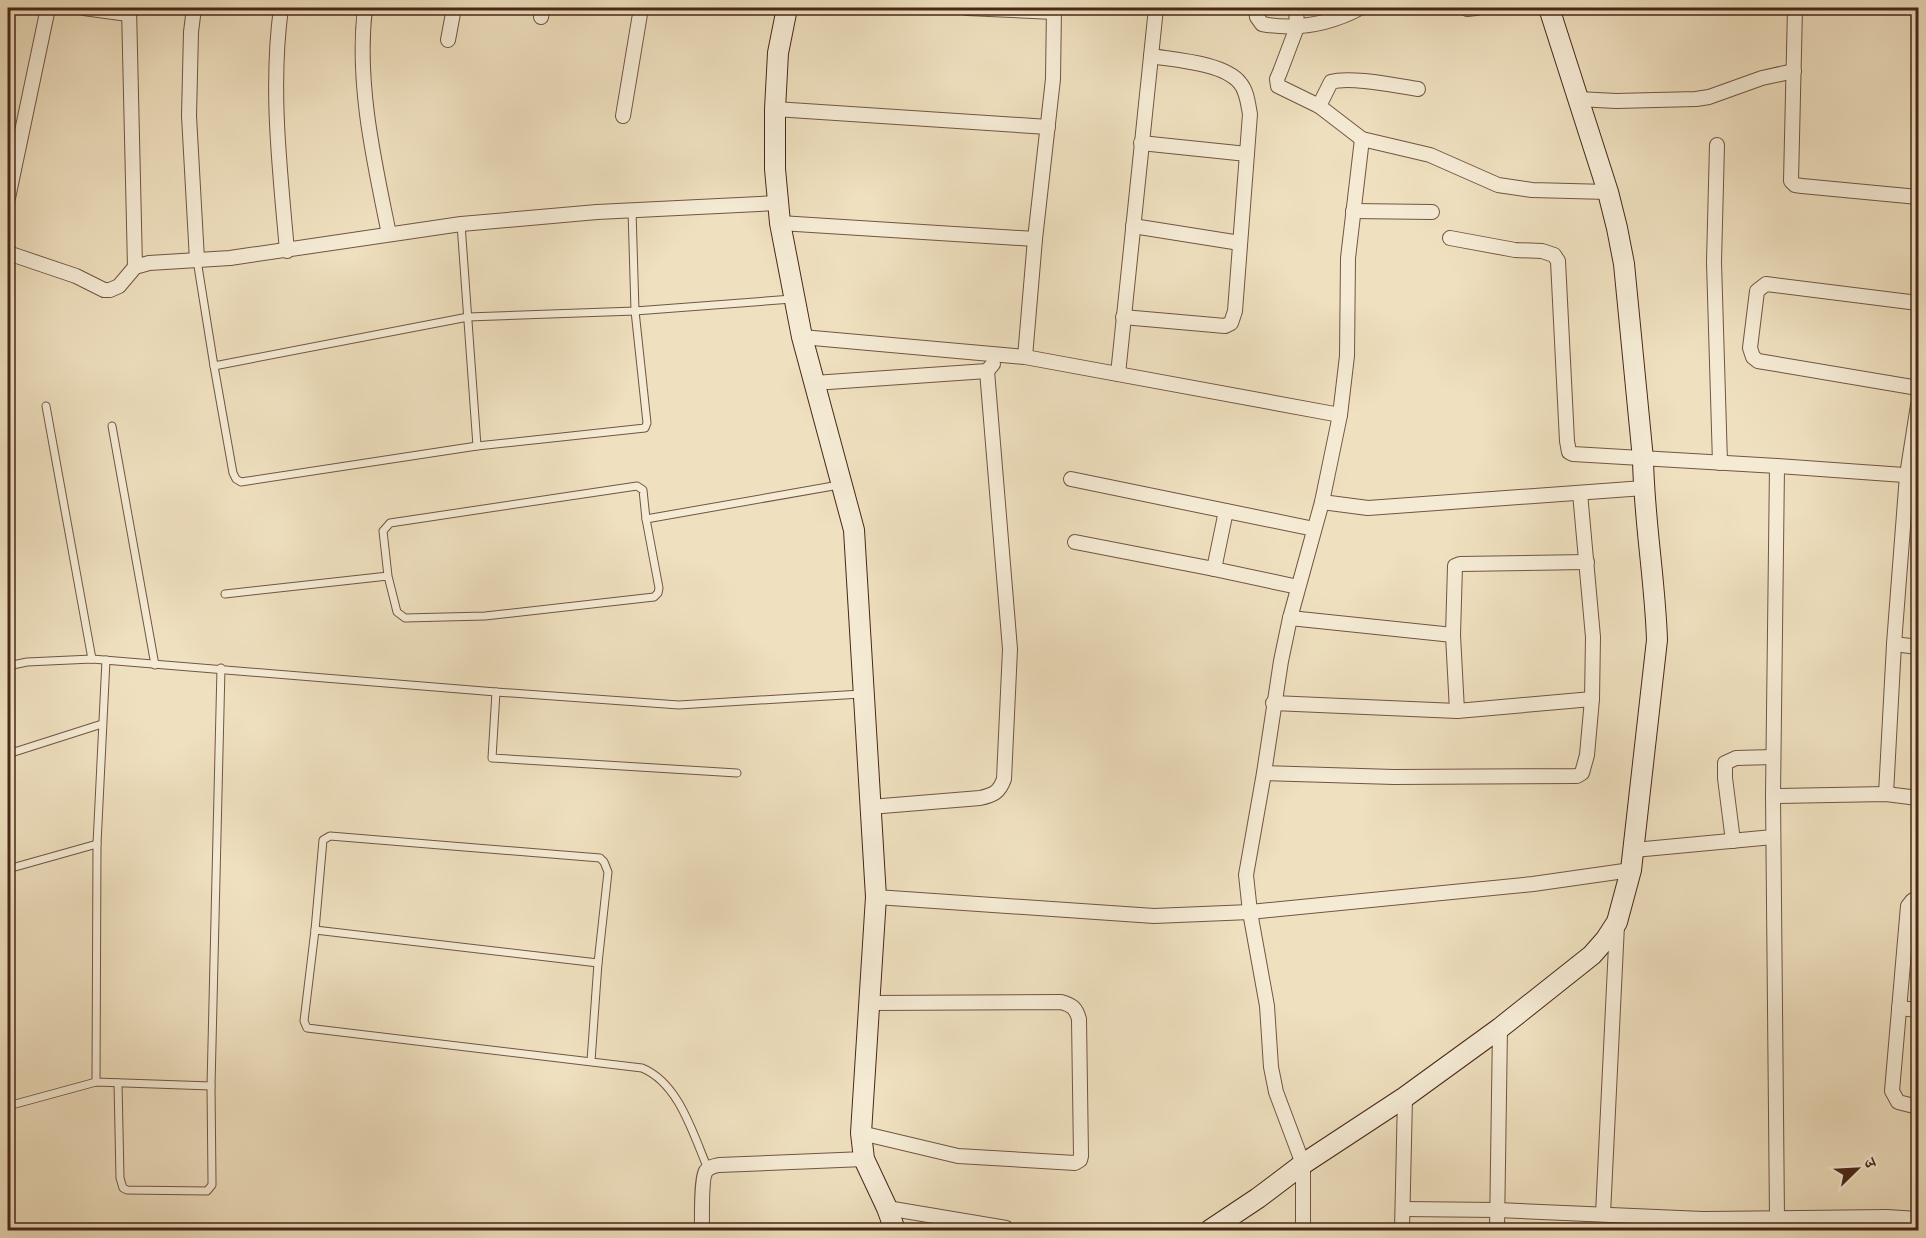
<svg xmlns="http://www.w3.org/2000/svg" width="1926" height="1238" viewBox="0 0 1926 1238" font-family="Cardo,'Noto Serif Devanagari',serif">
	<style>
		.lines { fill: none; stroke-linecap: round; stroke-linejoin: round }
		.lane-casing { stroke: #725542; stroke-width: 9 }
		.street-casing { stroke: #725542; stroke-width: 16 }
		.secondary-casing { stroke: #482718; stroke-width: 22 }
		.lane { stroke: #f5ebd5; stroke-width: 7 }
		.street { stroke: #f5ebd5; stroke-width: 14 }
		.secondary { stroke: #f5ebd5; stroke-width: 20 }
	</style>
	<rect width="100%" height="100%" fill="#efe0bf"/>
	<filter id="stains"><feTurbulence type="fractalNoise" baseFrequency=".00333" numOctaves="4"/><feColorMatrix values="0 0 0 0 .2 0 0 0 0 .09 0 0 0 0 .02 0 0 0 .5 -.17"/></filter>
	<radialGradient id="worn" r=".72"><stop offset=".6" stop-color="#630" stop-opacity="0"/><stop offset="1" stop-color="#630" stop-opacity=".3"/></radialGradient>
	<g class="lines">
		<defs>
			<g id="lane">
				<path d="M461 224 477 446"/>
				<path d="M197 260 214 366 233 473 236 479 241 482 477 446 645 428 647 423 635 311 632 210"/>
				<path d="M214 366 468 317 635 311 792 299"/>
				<path d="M46 406 92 659"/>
				<path d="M112 426 155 665"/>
				<path d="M646 519 839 485"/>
				<path d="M225 594 388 576 383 531 390 523 637 486 643 490 646 519 659 588 658 593 654 597 485 616 405 618 397 612 388 576"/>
				<path d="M8 666 27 662 92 659 496 692 679 705 861 694"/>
				<path d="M496 692 492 758 737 773"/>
				<path d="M8 754 102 724"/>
				<path d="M8 869 97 844"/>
				<path d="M315 930 598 963"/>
				<path d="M591 1061 598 963 608 872 604 862 600 858 330 836 323 840 315 930 304 1021 307 1028 642 1068C679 1083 693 1134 708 1169"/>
				<path d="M96 1082 97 844 106 660"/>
				<path d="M118 1083 120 1178 123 1188 127 1190 207 1191 212 1185V1181L211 1086 221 668"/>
				<path d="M8 1106 96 1082 211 1086"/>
			</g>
			<g id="street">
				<path d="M84 8 128 14"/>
				<path d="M129 8 135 267"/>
				<path d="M194 8 191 32 189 116 197 260"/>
				<path d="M281 8C270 89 280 170 287 251"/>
				<path d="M365 8C356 83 374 161 389 234"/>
				<path d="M967 8 1054 12"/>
				<path d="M1256 8 1257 17 1262 24C1296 30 1330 24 1360 8"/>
				<path d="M1296 8 1297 27 1280 72 1277 79 1278 86 1319 106 1362 139 1430 155 1498 185 1532 190 1608 192"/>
				<path d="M1795 8 1791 181 1795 185 1802 186 1918 197"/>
				<path d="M1467 9 1476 8"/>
				<path d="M541 17 543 8"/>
				<path d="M448 40 454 8"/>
				<path d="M1578 99 1616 101 1696 99 1709 97 1762 78 1794 71"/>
				<path d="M1319 106 1331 82C1350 76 1397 86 1418 89"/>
				<path d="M775 109 1048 127"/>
				<path d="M623 116 641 8"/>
				<path d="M1141 143 1247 154"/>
				<path d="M1717 145 1714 262 1720 463"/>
				<path d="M8 198 48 8"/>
				<path d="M1353 211 1432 212"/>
				<path d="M780 223 1035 239"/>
				<path d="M1133 226 1240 243"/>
				<path d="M1450 238 1515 250 1542 251 1554 255 1558 261 1567 441 1569 452 1573 454 1777 466 1918 476"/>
				<path d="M8 253 76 276 104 290H110L119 286 135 267 149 263 230 258 461 224 597 212 777 203"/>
				<path d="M1918 303 1766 284 1757 291 1750 348 1753 357 1758 361 1918 388"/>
				<path d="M1123 317 1225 326 1231 323 1235 311 1250 114C1248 104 1247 91 1240 83 1224 63 1175 60 1151 56"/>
				<path d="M802 337 1025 357 1035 239 1053 79 1054 8"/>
				<path d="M1025 357 1340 415"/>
				<path d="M1118 374 1156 8"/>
				<path d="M814 383 987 371 993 364"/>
				<path d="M1071 479 1314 529"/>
				<path d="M1322 502 1368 508 1644 488"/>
				<path d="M1075 542 1214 569 1298 587"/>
				<path d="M1214 569 1226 511"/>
				<path d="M1290 618 1453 635"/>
				<path d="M1894 644 1918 647"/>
				<path d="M1273 703 1457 711 1592 699"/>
				<path d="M1457 711 1453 635 1455 566 1460 564 1587 562"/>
				<path d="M1264 773 1394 777 1577 776 1582 773 1587 755 1592 699 1593 637 1580 493"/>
				<path d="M1886 794 1894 644 1907 475 1918 405"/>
				<path d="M1773 796 1886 794 1918 798"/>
				<path d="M870 807 980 798C993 795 999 793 1004 779L1010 649 987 371"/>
				<path d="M1733 841 1725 778V763L1736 758 1773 757"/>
				<path d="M1634 850 1773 837"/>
				<path d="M876 897 1154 916 1250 912 1533 884 1631 870"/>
				<path d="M1918 897 1912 901 1908 906 1892 1091 1898 1102 1918 1107"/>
				<path d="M1899 1008 1918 1010"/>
				<path d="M861 1133 958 1156 1075 1163 1080 1160 1081 1156 1079 1019C1076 1008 1072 1005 1061 1002L869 1003"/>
				<path d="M887 1208 1006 1228"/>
				<path d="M1403 1209 1498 1210 1703 1219 1887 1217 1918 1219"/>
				<path d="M1603 1214 1617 925"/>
				<path d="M702 1230C702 1220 701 1178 706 1171 709 1167 714 1166 719 1165L864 1159"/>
				<path d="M1303 1230V1164L1276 1092 1271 1067 1267 1006 1250 912 1246 875 1264 773 1281 661 1290 618 1322 502 1340 415 1347 356 1348 258 1362 139"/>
				<path d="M1402 1230 1405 1097"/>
				<path d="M1497 1230 1500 1028"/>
				<path d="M1775 1230 1777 1218 1773 796 1777 466"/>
			</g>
			<g id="secondary">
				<path d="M787 8 778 53 775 109V169L780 223 802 337 854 530 876 897 861 1133 864 1159 887 1208 895 1230"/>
				<path d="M1210 1230 1258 1198 1303 1164 1405 1097 1500 1028 1592 955 1606 939 1617 922 1631 870 1657 640C1655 579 1644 520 1643 459L1624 264 1617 228 1608 192 1549 8"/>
			</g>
		</defs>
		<use href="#lane" class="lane-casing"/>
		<use href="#street" class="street-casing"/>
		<use href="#secondary" class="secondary-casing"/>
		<use href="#lane" class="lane"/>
		<use href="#street" class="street"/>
		<use href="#secondary" class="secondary"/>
	</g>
	<rect width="1926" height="1238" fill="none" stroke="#efe0bf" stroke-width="30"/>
	<rect x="9" y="9" width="1908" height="1220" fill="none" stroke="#482718" stroke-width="3"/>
	<rect x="15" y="15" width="1896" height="1208" fill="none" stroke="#482718" stroke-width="1.5"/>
	<g transform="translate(1857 1169) rotate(66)" stroke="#f5ebd5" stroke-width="4.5" paint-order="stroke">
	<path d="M0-4.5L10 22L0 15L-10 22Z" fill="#482718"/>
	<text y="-9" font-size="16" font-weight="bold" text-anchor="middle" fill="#482718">उ</text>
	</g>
	<rect width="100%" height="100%" filter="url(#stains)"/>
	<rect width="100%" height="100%" fill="url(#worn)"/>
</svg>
